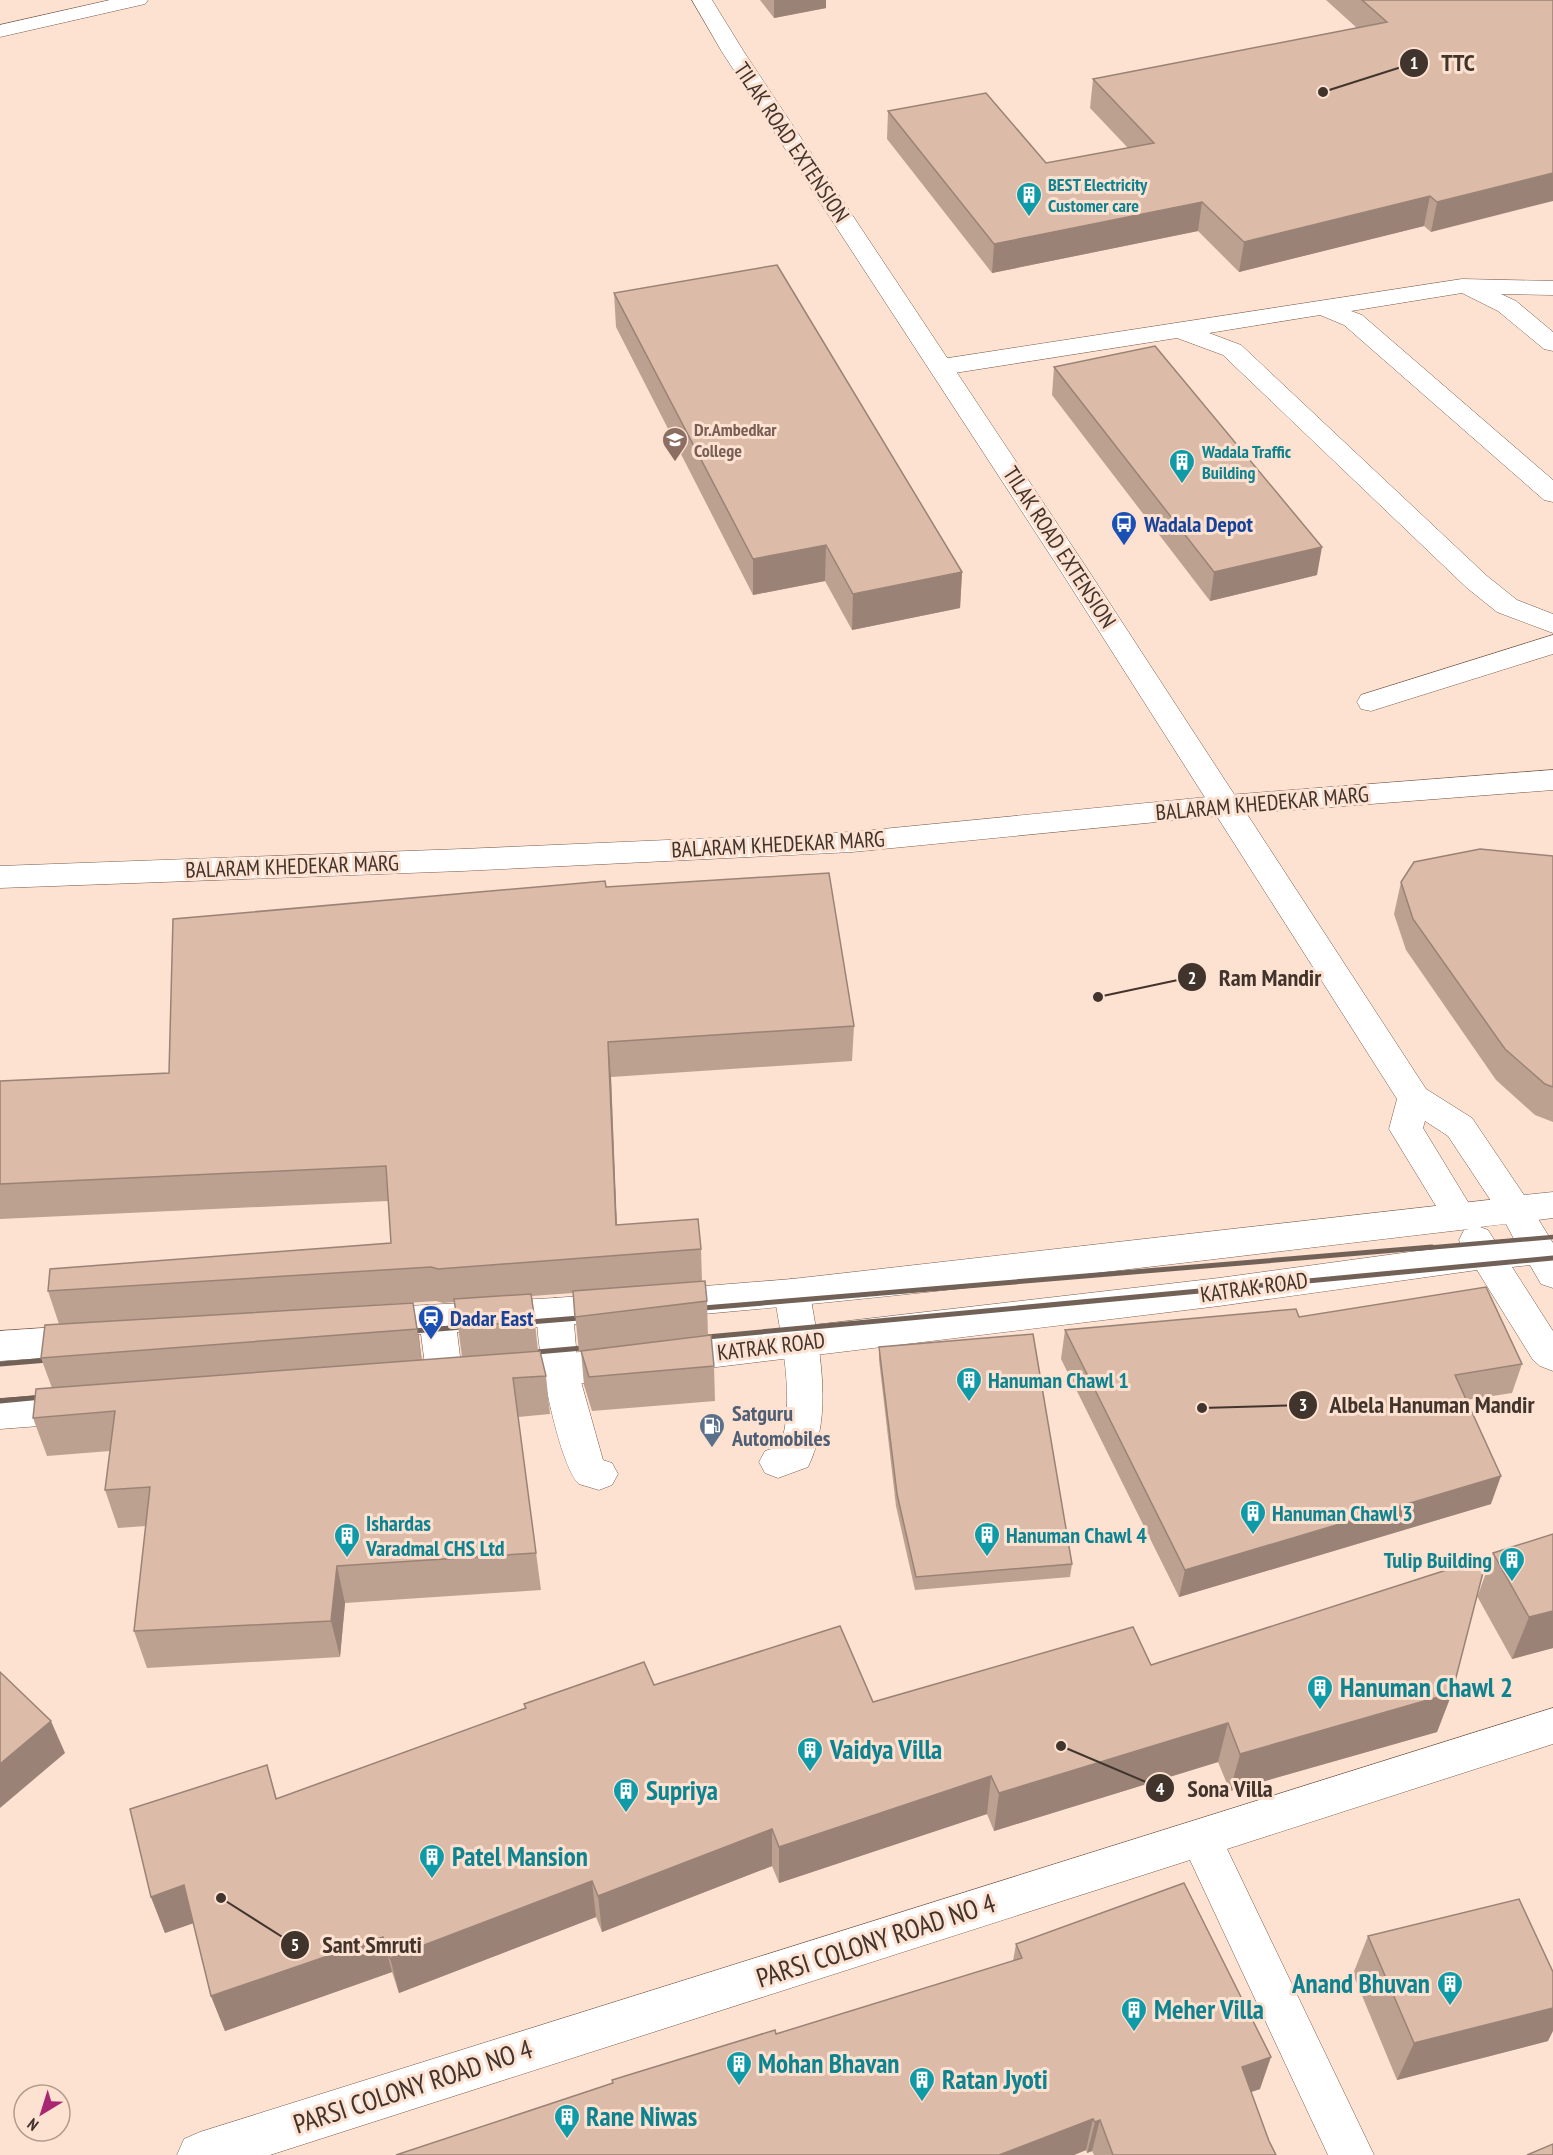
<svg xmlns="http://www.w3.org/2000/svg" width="1553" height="2155" viewBox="0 0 1553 2155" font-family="'PT Sans Narrow',sans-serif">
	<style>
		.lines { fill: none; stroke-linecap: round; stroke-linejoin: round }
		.service-casing { stroke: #785b4a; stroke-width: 1 }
		.minor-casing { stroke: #785b4a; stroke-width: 1 }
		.secondary-casing { stroke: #785b4a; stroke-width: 1 }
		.primary-casing { stroke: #785b4a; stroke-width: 1 }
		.service { fill: #fff; fill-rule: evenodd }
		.minor { fill: #fff; fill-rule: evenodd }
		.secondary { fill: #fff; fill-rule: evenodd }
		.primary { fill: #fff; fill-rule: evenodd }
		.rail-far1 { stroke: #726157; stroke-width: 4.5 }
		.rail { stroke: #726157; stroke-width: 5 }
		.wall { fill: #bda190; fill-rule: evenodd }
		.shaded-wall { fill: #9a8376 }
		.building { fill: #dcbba8; stroke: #9a8376; stroke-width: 1.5 }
		.labels { text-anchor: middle; stroke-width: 6; stroke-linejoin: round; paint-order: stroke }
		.far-culture-label { font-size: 18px; font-weight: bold; fill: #0d838f; stroke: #fde1d1; text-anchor: start }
		.far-education-label { font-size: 18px; font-weight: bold; fill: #785e54; stroke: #fde1d1; text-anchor: start }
		.street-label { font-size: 22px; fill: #41342c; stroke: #fde1d1 }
		.transit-label { font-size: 22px; font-weight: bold; fill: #164399; stroke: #fde1d1; text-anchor: start }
		.culture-label { font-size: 22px; font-weight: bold; fill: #0d838f; stroke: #fde1d1; text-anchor: start }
		.service-label { font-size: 22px; font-weight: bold; fill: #4e5e75; stroke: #fde1d1; text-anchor: start }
		.near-culture-label { font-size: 27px; font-weight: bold; fill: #0d838f; stroke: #fde1d1; text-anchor: start }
		.near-street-label { font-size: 27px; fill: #41342c; stroke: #fde1d1 }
		.leader { fill: none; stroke: #41342c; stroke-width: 2 }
		.callout-dot { fill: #41342c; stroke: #fde1d1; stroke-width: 2 }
		.mark-label { font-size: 18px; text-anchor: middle; font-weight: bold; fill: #fff }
		.callout-label { font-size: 24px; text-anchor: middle; font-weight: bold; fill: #41342c; stroke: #fde1d1; stroke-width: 6; stroke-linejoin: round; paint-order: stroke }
	</style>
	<rect width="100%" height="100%" fill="#fde1d1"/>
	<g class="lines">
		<defs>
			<g id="service">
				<path d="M1462 279 1553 281V295L1501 294 1516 301 1553 332V351L1544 349 1498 311 1462 293 1351 311 1362 315 1553 480V502L1544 500 1344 325 1320 315 1209 333 1241 345 1487 576 1517 600 1553 614V633L1497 612 1467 588 1223 355 1177 338 942 375 933 372 929 367 933 362 942 359Z"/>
				<path d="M1553 635V654L1371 711 1361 709 1357 702 1361 695Z"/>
				<path d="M792 1279 805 1283 810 1293C819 1349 834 1414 808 1467L778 1478 765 1473 759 1462 765 1451 780 1446C796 1403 781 1337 774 1293L779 1283Z"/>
				<path d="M555 1298 568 1302 573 1312 578 1371 603 1460 612 1463 618 1474 612 1485 599 1490 579 1484C558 1464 536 1346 537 1315 538 1310 540 1306 542 1302Z"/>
			</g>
			<g id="minor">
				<path d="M110 0H148L145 4 0 37V25Z"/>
				<path d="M1553 770V790L1228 815 852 852 462 871 0 888V866L462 849 852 832 1228 795Z"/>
				<path d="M1553 1708V1744L1227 1849 1374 2155H1328L1190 1860 270 2155H177L184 2139 200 2132Z"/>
			</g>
			<path id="secondary" d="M692 0H712L744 52 1090 573 1426 1089 1472 1118 1524 1195 1553 1192V1218L1515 1223 1503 1219 1448 1136 1425 1121 1423 1128 1476 1215 1471 1224 1459 1228 1447 1224 1389 1129 1397 1099 1062 573 722 52Z"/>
			<g id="primary">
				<path d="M1515 1197 1527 1201 1553 1243V1288L1541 1284 1530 1265 1512 1267 1553 1331V1371L1540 1366 1533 1360 1477 1270 1219 1306 560 1386 502 1391 489 1387 484 1376 489 1365 502 1361 1219 1278 1461 1245 1459 1240 1464 1230 1469 1229C1132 1268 795 1313 457 1332L463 1381 458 1392 445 1396 432 1392 427 1381 421 1334 370 1336 357 1332 352 1322 357 1312 370 1308 555 1298 792 1279ZM1506 1224 1514 1239 1495 1241 1488 1230 1480 1227Z"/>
				<path d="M88 1325 101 1330 106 1340 101 1350 88 1355 0 1361V1331Z"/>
				<path d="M79 1393 92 1397 97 1408 92 1419 79 1423 0 1429V1399Z"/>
			</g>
		</defs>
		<use href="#service" class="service-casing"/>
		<use href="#minor" class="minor-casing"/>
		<use href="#secondary" class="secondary-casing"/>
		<use href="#primary" class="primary-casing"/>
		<use href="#service" class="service"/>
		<use href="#minor" class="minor"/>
		<use href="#secondary" class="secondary"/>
		<use href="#primary" class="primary"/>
		<path class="rail-far1" d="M1414 1249 1553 1237"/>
		<g class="rail">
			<path d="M691 1309 1432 1247"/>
			<path d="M517 1323 592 1317"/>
			<path d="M401 1332 475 1326"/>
			<path d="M696 1338 1553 1258"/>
			<path d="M525 1353 594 1347"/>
			<path d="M0 1364 60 1359"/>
			<path d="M0 1401 53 1396"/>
		</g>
	</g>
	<g class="wall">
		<path d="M760 0H826V8L774 18Z"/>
		<path d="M1326 0H1553L1431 232 1424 226 1239 272 1198 231 992 273 887 139 888 111 1046 163 1128 148 1090 108 1093 79 1357 28Z"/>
		<path d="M614 293 962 572 960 608 852 630 825 581 753 595 616 327Z"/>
		<path d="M1054 367 1317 575 1210 601 1052 395Z"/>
		<path d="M1553 856V1122L1535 1115 1496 1080 1406 950 1394 914 1401 882Z"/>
		<path d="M606 887 854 1026 852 1061 611 1077 617 1225 701 1249 702 1281 707 1301 708 1336 714 1366 715 1401 592 1411 584 1385 581 1351 579 1352 573 1293 532 1296 538 1351 546 1376 550 1414 518 1417 541 1590 345 1603 340 1657 147 1668 134 1631 146 1526 118 1528 105 1490 110 1451 47 1456 33 1418 52 1388 41 1358 59 1324 48 1291 391 1243 388 1201 0 1219V1081L169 1073ZM436 1301 443 1303 455 1302 462 1357 422 1360 413 1303 329 1308Z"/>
		<path d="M1299 1317 1522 1364 1512 1393 1466 1400 1491 1504 1179 1597 1061 1359 1065 1330Z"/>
		<path d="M879 1347 1072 1564 1070 1577 915 1590 896 1506 879 1360Z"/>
		<path d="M1493 1553 1553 1648 1512 1659 1477 1596 1452 1693 1437 1732 1230 1791 1218 1762 994 1831 987 1814 779 1883 772 1866 602 1932 596 1917 399 1993 392 1972 225 2031 211 1996 193 1923 165 1933 151 1897 267 1765 277 1799 525 1709 524 1704 654 1685 873 1702 1151 1665 1478 1595Z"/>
		<path d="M1368 1936 1548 2041 1397 2080 1353 1974Z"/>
		<path d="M1016 1944 1260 2089 1251 2092 1269 2141 1276 2155H1094L1092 2151 1087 2153 1086 2150 1074 2155H396L612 2083V2080L776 2034 1013 1961Z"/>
	</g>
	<g class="shaded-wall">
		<path d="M774 0H826V8L774 18Z"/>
		<path d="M1553 173V201L1431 232 1437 202Z"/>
		<path d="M1430 196 1424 226 1239 272 1244 242Z"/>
		<path d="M1202 202 1198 231 992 273 994 244Z"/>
		<path d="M826 545 825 581 753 595V559Z"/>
		<path d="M1322 547 1317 575 1210 601 1214 572Z"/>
		<path d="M962 572 960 608 852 630 853 594Z"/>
		<path d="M608 1042 611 1077 618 1259 616 1225Z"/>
		<path d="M413 1303 419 1337 422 1364 417 1329Z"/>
		<path d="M1501 1476 1491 1504 1179 1597 1185 1570Z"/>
		<path d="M337 1566 345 1603 340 1657 331 1621Z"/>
		<path d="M1553 1611V1648L1512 1659 1529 1617Z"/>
		<path d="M1452 1693 1437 1732 1230 1791 1240 1754Z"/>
		<path d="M51 1721 65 1753 0 1808V1764Z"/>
		<path d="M1228 1723 1218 1762 994 1831 999 1793Z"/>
		<path d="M991 1776 987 1814 779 1883V1847Z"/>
		<path d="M772 1829V1866L602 1932 598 1896Z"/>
		<path d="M592 1881 596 1917 399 1993 390 1958Z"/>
		<path d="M184 1885 197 1922 165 1933 151 1897Z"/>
		<path d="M383 1937 392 1972 225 2031 211 1996Z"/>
		<path d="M1553 2008V2031L1548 2041 1397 2080 1414 2043Z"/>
		<path d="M1271 2057 1260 2089 1231 2099 1242 2067Z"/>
		<path d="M1093 2119 1086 2150 1074 2155H999Z"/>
		<path d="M1100 2120 1092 2151 1087 2153 1095 2122Z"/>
	</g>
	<g class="building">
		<path d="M1362 0H1553V173L1437 202 1430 196 1244 242 1202 202 994 244 888 111 986 93 1046 163 1154 143 1093 79 1387 22Z"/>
		<path d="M777 265 962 572 853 594 826 545 753 559 614 293Z"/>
		<path d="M1155 346 1322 547 1214 572 1054 367Z"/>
		<path d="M1480 849 1553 856V1087L1545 1084 1505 1049 1413 919 1401 882 1414 862Z"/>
		<path d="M829 873 854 1026 608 1042 616 1225 698 1219 701 1249 438 1269 431 1267 48 1291 50 1269 391 1243 386 1166 0 1184V1081L169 1073 173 919 605 881 606 887Z"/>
		<path d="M705 1281 707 1301 575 1317 573 1291Z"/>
		<path d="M1486 1287 1522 1364 1455 1375 1501 1476 1185 1570 1065 1330 1296 1309 1299 1317Z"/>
		<path d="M531 1294 535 1321 458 1327 454 1299Z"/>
		<path d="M413 1303 417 1329 41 1358 45 1325Z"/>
		<path d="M1033 1334 1072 1564 916 1577 897 1494 879 1347Z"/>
		<path d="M711 1335 714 1366 589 1377 581 1351Z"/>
		<path d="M540 1351 546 1376 513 1378 536 1553 337 1566 331 1621 134 1631 150 1487 105 1490 115 1411 33 1418 36 1389Z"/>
		<path d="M1553 1534V1611L1529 1617 1493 1553Z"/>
		<path d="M1487 1557 1452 1693 1240 1754 1228 1723 999 1793 991 1776 779 1847 772 1829 598 1896 592 1881 390 1958 383 1937 211 1996 184 1885 151 1897 130 1809 267 1765 276 1799 526 1708 524 1704 644 1662 654 1685 840 1626 873 1702 1133 1627 1151 1665Z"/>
		<path d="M0 1672 51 1721 0 1764Z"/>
		<path d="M1184 1883 1271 2057 1242 2067 1269 2141 1276 2155H1113L1100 2120 1095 2122 1093 2119 999 2155H396L613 2083 612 2080 775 2030 776 2034 1022 1958 1016 1944Z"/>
		<path d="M1519 1899 1553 1972V2008L1414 2043 1368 1936Z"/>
		<path d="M1553 2144V2155H1527Z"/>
	</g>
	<defs>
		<symbol id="building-pin" viewBox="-11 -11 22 30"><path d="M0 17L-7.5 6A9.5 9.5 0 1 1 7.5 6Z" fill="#0f9aa8" stroke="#fde1d1"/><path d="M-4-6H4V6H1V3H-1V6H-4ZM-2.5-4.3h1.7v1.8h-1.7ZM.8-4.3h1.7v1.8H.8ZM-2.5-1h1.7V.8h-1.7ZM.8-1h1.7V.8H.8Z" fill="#fff"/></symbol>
		<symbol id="university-pin" viewBox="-11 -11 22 30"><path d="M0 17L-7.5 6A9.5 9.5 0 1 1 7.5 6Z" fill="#8d6e63" stroke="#fde1d1"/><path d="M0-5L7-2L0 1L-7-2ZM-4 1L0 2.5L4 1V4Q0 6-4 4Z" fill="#fff"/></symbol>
		<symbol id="bus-pin" viewBox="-11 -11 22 30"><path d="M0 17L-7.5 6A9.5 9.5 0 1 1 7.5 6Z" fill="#1a4fb4" stroke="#fde1d1"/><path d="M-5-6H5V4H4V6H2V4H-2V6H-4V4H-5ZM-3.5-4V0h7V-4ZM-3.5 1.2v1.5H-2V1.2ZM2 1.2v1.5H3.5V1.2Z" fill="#fff"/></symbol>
		<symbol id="station-pin" viewBox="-11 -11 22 30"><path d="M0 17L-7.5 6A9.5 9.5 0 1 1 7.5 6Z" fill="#1a4fb4" stroke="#fde1d1"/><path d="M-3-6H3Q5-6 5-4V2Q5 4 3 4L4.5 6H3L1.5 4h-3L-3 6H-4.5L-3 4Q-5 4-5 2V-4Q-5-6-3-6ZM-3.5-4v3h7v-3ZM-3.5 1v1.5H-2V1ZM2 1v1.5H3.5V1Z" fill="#fff"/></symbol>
		<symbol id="fuel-pin" viewBox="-11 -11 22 30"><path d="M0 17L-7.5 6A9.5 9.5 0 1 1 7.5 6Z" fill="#5c6f8a" stroke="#fde1d1"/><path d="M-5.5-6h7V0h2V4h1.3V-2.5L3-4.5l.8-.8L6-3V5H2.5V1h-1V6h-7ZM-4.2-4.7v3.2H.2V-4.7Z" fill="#fff"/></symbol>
	</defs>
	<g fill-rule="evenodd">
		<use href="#building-pin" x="1014" y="180" width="30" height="40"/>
		<use href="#university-pin" x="660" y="425" width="30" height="40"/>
		<use href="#building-pin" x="1167" y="447" width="30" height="40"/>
		<use href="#bus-pin" x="1109" y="509" width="30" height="40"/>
		<use href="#station-pin" x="416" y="1303" width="30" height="40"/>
		<use href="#building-pin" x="954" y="1365" width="30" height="40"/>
		<use href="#fuel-pin" x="697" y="1411" width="30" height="40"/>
		<use href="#building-pin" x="1238" y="1498" width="30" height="40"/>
		<use href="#building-pin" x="972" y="1520" width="30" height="40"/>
		<use href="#building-pin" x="332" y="1521" width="30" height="40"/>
		<use href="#building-pin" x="1497" y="1545" width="30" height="40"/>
		<use href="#building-pin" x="1305" y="1673" width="30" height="40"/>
		<use href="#building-pin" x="795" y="1735" width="30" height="40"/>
		<use href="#building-pin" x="611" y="1776" width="30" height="40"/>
		<use href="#building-pin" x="417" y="1842" width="30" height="40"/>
		<use href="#building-pin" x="1435" y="1969" width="30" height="40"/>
		<use href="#building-pin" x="1119" y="1995" width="30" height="40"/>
		<use href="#building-pin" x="724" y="2049" width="30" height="40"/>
		<use href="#building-pin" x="907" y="2065" width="30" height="40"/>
		<use href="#building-pin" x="552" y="2102" width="30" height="40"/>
	</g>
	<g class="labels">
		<g class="far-culture-label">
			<text x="1048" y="191">BEST Electricity<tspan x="1048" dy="21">Customer care</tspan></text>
			<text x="1202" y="458">Wadala Traffic<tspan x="1202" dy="21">Building</tspan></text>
		</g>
		<g class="far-education-label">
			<text x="694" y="436">Dr.Ambedkar<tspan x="694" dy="21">College</tspan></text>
		</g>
		<g class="street-label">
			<text transform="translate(792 142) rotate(56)" y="8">TILAK ROAD EXTENSION</text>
			<text transform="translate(1060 547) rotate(57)" y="8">TILAK ROAD EXTENSION</text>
			<text transform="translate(1262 803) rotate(-5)" y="8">BALARAM KHEDEKAR MARG</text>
			<text transform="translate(778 844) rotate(-3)" y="8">BALARAM KHEDEKAR MARG</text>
			<text transform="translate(292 866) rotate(-2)" y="8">BALARAM KHEDEKAR MARG</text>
			<text transform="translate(1254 1287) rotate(-8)" y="8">KATRAK ROAD</text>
			<text transform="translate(771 1346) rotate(-7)" y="8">KATRAK ROAD</text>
		</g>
		<g class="transit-label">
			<text x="1144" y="532">Wadala Depot</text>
			<text x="450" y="1326">Dadar East</text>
		</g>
		<g class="culture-label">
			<text x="988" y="1388">Hanuman Chawl 1</text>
			<text x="1272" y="1521">Hanuman Chawl 3</text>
			<text x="366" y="1531">Ishardas<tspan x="366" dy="25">Varadmal CHS Ltd</tspan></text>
			<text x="1006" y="1543">Hanuman Chawl 4</text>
			<text x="1492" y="1568" text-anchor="end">Tulip Building</text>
		</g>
		<g class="service-label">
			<text x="732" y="1421">Satguru<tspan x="732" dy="25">Automobiles</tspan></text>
		</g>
		<g class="near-culture-label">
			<text x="1340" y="1697">Hanuman Chawl 2</text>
			<text x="830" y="1759">Vaidya Villa</text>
			<text x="646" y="1800">Supriya</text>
			<text x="452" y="1866">Patel Mansion</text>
			<text x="1430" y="1993" text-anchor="end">Anand Bhuvan</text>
			<text x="1154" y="2019">Meher Villa</text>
			<text x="758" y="2073">Mohan Bhavan</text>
			<text x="942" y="2089">Ratan Jyoti</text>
			<text x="586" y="2126">Rane Niwas</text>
		</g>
		<g class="near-street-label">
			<text transform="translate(876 1941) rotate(-18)" y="9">PARSI COLONY ROAD NO 4</text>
			<text transform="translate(413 2087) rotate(-18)" y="9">PARSI COLONY ROAD NO 4</text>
		</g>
	</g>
	<path class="leader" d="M1323 92L1414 63M1098 997L1192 977M1202 1408L1303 1405M1061 1746L1160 1788M221 1898L295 1945"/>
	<g class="callout-dot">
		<circle cx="1323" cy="92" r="6"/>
		<circle cx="1098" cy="997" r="6"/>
		<circle cx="1202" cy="1408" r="6"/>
		<circle cx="1061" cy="1746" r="6"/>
		<circle cx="221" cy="1898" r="6"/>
		<circle cx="1414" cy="63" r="15"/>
		<circle cx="1192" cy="977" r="15"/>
		<circle cx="1303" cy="1405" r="15"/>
		<circle cx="1160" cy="1788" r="15"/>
		<circle cx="295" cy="1945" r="15"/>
	</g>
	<g class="mark-label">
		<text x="1414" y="69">1</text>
		<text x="1192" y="984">2</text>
		<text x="1303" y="1411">3</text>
		<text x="1160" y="1795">4</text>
		<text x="295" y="1951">5</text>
	</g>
	<g class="callout-label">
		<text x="1458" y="71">TTC</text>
		<text x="1270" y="986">Ram Mandir</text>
		<text x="1432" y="1413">Albela Hanuman Mandir</text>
		<text x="1230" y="1797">Sona Villa</text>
		<text x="372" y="1953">Sant Smruti</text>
	</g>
	<g transform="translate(42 2113) rotate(218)"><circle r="28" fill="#fde1d1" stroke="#b29c8f" stroke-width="1.5"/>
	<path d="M0-4.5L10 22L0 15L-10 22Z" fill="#a92672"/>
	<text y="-9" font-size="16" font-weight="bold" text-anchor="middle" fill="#41342c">N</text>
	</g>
</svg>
